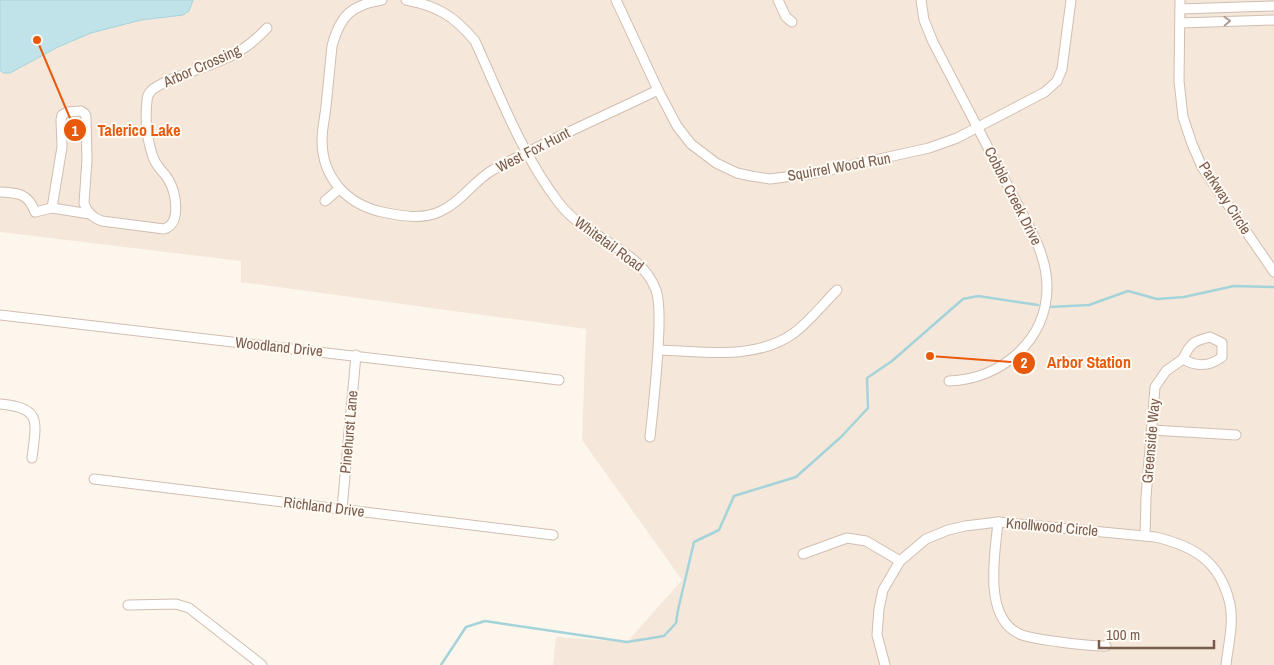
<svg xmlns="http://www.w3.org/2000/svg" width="1274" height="665" viewBox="0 0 1274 665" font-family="'Archivo Narrow',sans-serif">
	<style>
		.residential { fill: #f5e8da }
		.water { fill: #bfe3e8; stroke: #a5d3da }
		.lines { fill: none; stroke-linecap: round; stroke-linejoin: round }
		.stream { stroke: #a5d3da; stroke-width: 2.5 }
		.street-casing { stroke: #d1beb0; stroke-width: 11 }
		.street { stroke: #fff; stroke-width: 9 }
		.oneway { stroke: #af9d94 }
		.labels { text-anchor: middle; stroke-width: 4; stroke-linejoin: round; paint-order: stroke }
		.street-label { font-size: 15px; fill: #7a5c4d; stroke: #fffaf3 }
		.leader { fill: none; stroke: #e8590c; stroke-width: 2 }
		.callout-dot { fill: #e8590c; stroke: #fffaf3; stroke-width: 2 }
		.mark-label { font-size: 15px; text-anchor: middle; font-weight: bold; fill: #fff }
		.callout-label { font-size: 16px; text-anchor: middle; font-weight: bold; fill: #e8590c; stroke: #fffaf3; stroke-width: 4; stroke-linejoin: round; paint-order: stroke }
	</style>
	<rect width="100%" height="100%" fill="#fdf6ec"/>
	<path class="residential" d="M0 0H1274V665H553L556 637 627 642 682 580 582 440 586 329 241 282V261L0 232Z"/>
	<path class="water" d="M0 0H193L189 11 183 15 141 20 91 33 58 47 10 73H3L0 70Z"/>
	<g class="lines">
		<g class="stream">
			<path d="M1049 307 1089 305 1128 291 1157 299 1184 297 1234 286 1274 287"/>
			<path d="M441 665 466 627 485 621 627 642 664 636 676 623 678 610 694 542 719 530 734 496 796 477 841 437 868 408 867 378 892 361 963 299 978 296 1038 305"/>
		</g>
		<defs>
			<g id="street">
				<path d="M382 0C351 5 340 16 332 46 330 66 328 86 326 106 325 117 322 129 322 140 322 177 346 204 382 212 401 216 423 220 441 211 461 202 473 182 491 171 503 164 516 158 528 152 571 130 615 111 658 90"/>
				<path d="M406 0C438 6 454 16 475 41 500 96 522 155 559 203 586 239 640 248 656 290 660 303 659 314 659 327 658 364 654 401 650 437"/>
				<path d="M616 0 658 90 677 126 691 144 716 163 737 173 751 176 770 179 816 173 929 148 957 138 1045 92 1057 81 1062 69 1071 0"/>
				<path d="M778 0 786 17 792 22"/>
				<path d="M921 0 924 20 933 42 1032 232C1041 250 1047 267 1047 287 1047 341 1001 379 949 381"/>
				<path d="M1180 0 1179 81 1183 117 1192 144 1202 167 1274 272"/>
				<path d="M1180 9 1274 6"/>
				<path d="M1180 23 1274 20"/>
				<path d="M0 192C18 193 28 193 35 212L52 208 62 147 61 120 62 115 67 112 81 111 85 114 86 117 87 160 84 203C87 213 93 218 102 221L164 229C182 224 176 192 168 179 162 169 156 168 152 154 147 138 145 118 147 101 147 98 148 94 151 91 163 79 207 68 224 59 241 52 254 42 267 28"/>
				<path d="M325 201 339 189"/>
				<path d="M52 208 90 214"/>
				<path d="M0 315C186 338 373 357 559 380"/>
				<path d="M1210 337 1222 343V357C1209 367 1197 367 1183 359 1190 343 1194 341 1210 337Z"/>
				<path d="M659 350C703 351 755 361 794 333 810 321 823 304 837 290"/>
				<path d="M0 404C43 408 36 422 32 458"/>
				<path d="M1152 430 1236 435"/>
				<path d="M94 479 553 535"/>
				<path d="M342 509 356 355"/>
				<path d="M998 522C995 554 982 620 1022 635 1034 639 1047 640 1060 642 1075 644 1090 646 1106 646"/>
				<path d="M1145 536 1146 497 1155 387 1166 371 1183 359"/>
				<path d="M803 554 847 538 866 541 900 561"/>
				<path d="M128 605 176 604 189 608 262 665"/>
				<path d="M885 665 877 635 879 609 883 590 900 561 926 539 948 530 965 526 998 522 1155 537C1194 546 1220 561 1230 604 1234 623 1228 646 1226 665"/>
			</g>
		</defs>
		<use href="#street" class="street-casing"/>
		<use href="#street" class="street"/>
	</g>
	<defs><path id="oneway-chevron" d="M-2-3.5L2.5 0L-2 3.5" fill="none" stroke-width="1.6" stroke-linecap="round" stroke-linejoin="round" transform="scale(1.25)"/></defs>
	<use class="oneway" href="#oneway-chevron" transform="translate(1227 21) rotate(-2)"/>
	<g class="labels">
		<g class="street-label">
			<text transform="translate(202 66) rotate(-24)" y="5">Arbor Crossing</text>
			<text transform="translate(533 150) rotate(-27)" y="5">West Fox Hunt</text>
			<text transform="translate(839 167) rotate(-10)" y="5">Squirrel Wood Run</text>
			<text transform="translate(1013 196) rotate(63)" y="5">Cobble Creek Drive</text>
			<text transform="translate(1225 198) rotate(57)" y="5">Parkway Circle</text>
			<text transform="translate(609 244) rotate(36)" y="5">Whitetail Road</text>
			<text transform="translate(279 347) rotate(6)" y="5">Woodland Drive</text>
			<text transform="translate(349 432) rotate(-85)" y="5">Pinehurst Lane</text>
			<text transform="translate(1151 441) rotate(-85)" y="5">Greenside Way</text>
			<text transform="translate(324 507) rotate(7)" y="5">Richland Drive</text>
			<text transform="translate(1052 527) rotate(5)" y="5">Knollwood Circle</text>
		</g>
	</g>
	<path class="leader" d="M37 40L75 130M930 356L1024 363"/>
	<g class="callout-dot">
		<circle cx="37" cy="40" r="5"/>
		<circle cx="930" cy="356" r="5"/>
		<circle cx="75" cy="130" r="12"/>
		<circle cx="1024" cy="363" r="12"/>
	</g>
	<g class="mark-label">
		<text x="75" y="136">1</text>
		<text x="1024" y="368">2</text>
	</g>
	<g class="callout-label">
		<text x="139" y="136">Talerico Lake</text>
		<text x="1089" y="368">Arbor Station</text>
	</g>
	<path d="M1099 640v8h115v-8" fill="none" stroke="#7a5c4d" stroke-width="2.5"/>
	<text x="1106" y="640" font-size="15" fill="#7a5c4d" stroke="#fffaf3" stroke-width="4" paint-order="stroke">100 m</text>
</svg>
